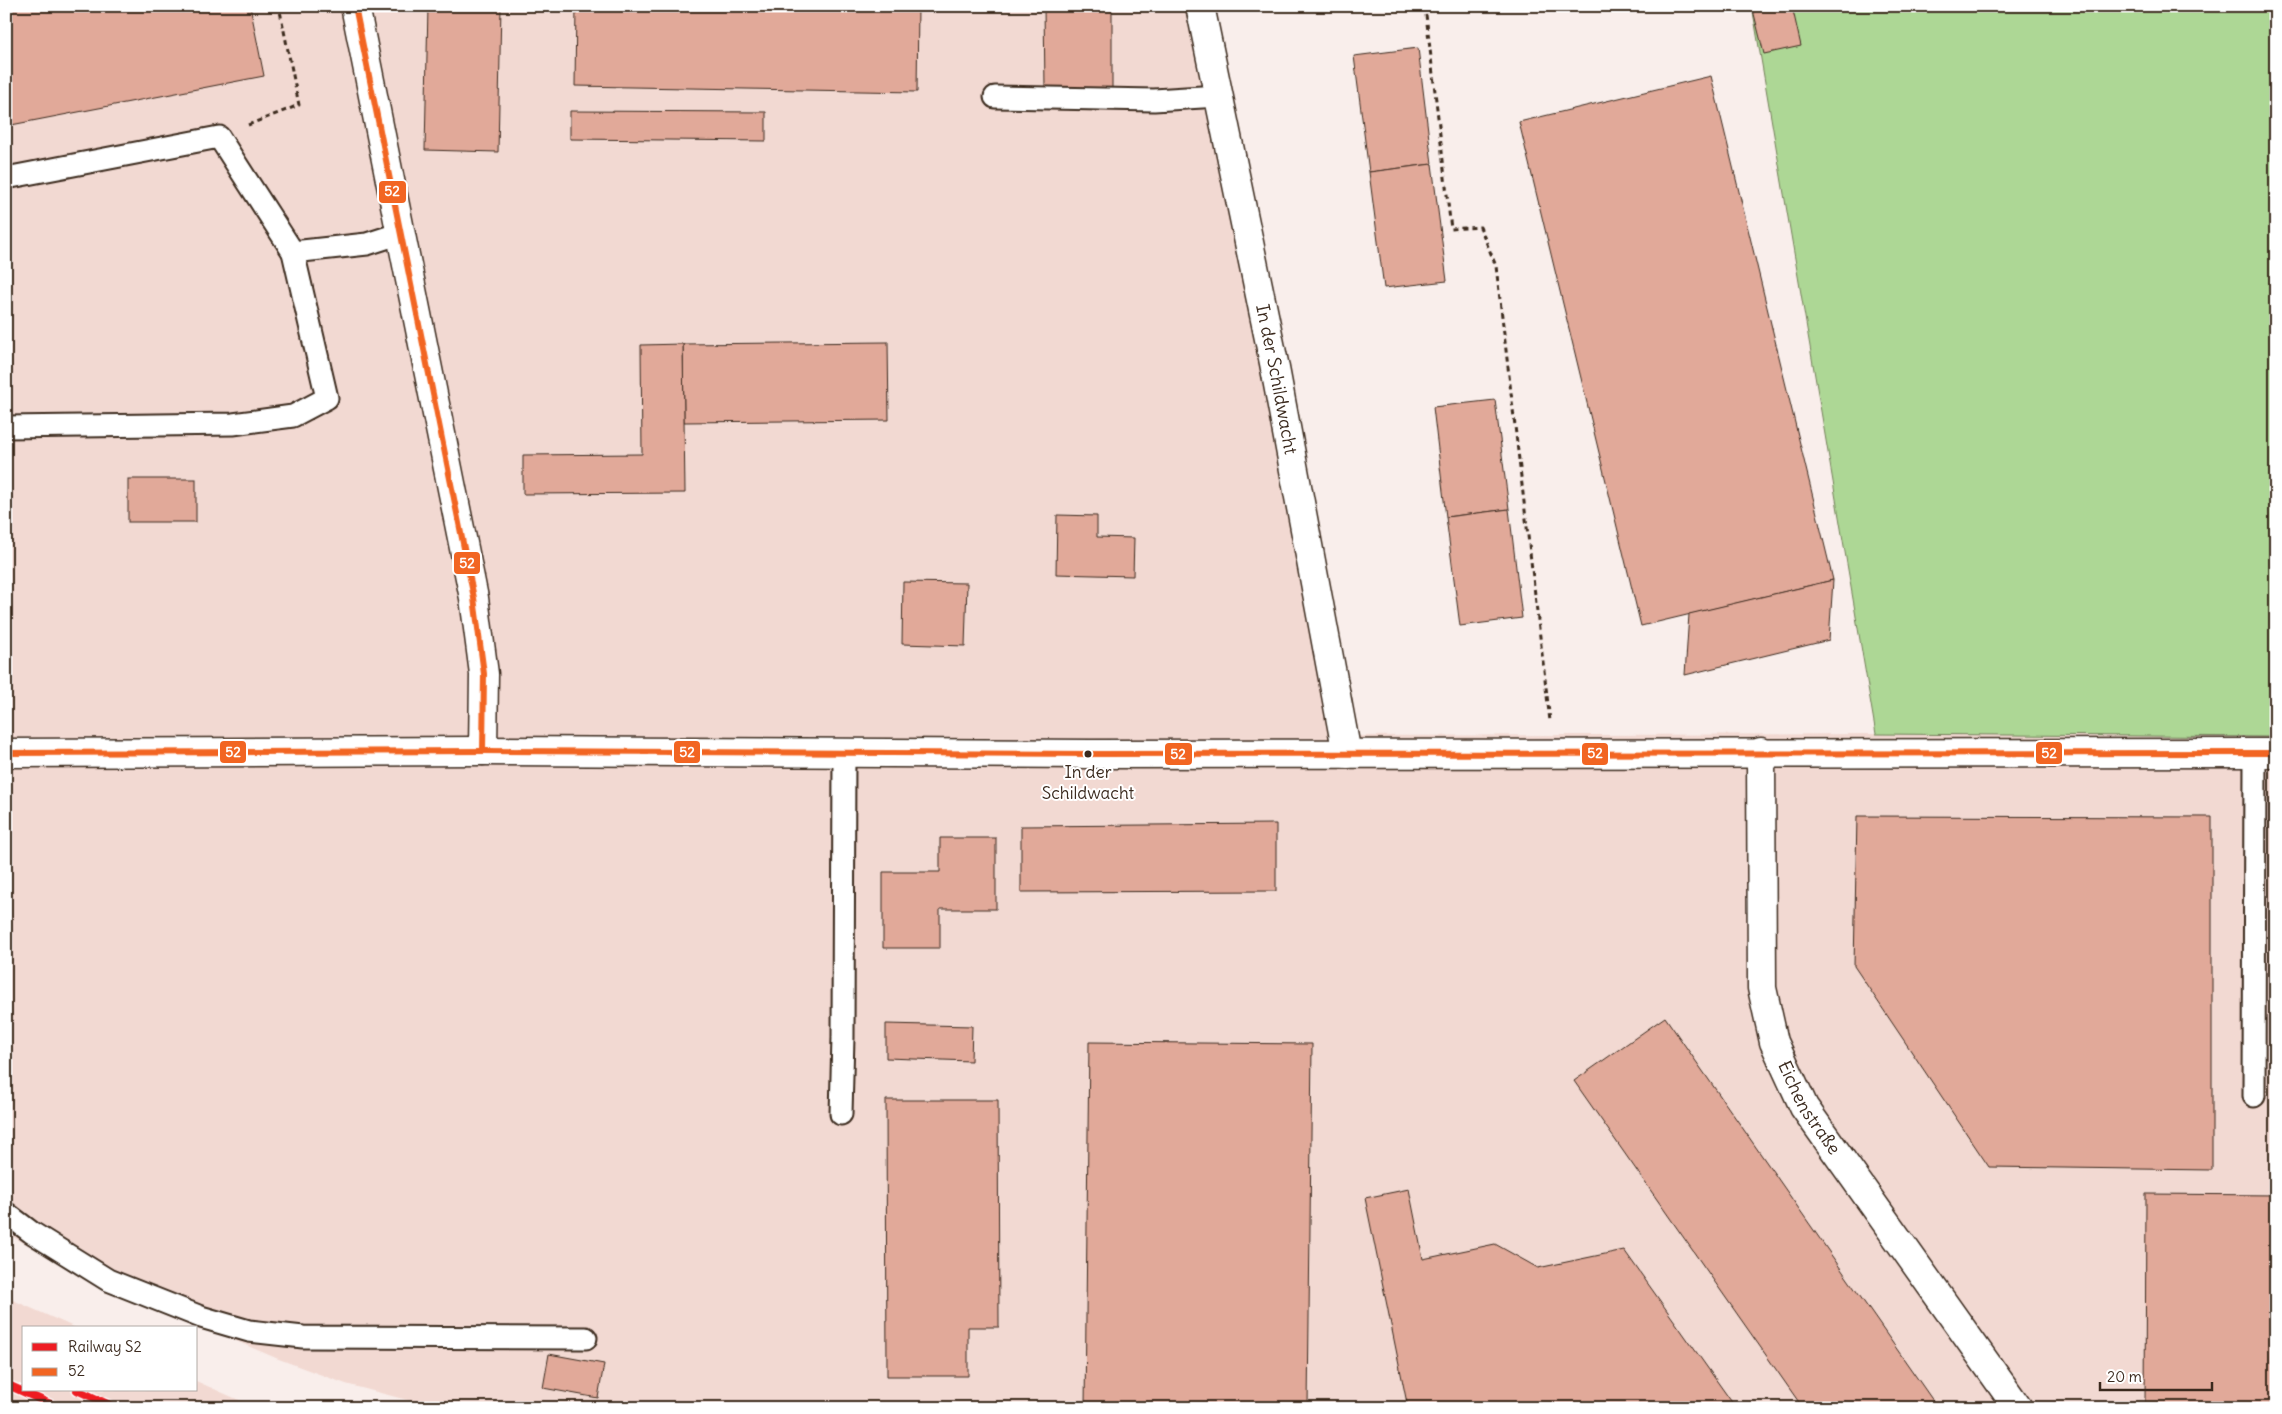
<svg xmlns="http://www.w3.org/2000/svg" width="2282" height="1414" viewBox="0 0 2282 1414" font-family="Delius,sans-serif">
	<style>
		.built { fill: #f2d9d2 }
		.green { fill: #add795; stroke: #74805a }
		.building { fill: #e1a999; stroke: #3b2a1e }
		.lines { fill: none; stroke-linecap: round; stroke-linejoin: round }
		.lane-casing { stroke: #3b2a1e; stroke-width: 25 }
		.street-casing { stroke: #3b2a1e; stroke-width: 31 }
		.path { stroke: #3b2a1e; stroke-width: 3; stroke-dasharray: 5 4; stroke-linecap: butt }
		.lane { stroke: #fff; stroke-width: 21 }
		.street { stroke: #fff; stroke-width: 28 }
		.bus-1-casing { stroke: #fff; stroke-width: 10 }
		.bus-1 { stroke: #f26522; stroke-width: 6 }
		.rail-1-casing { stroke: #fff; stroke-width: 11 }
		.rail-1 { stroke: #ee1c23; stroke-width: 8 }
		.bus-dot { fill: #3b2a1e; stroke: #fff; stroke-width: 2 }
		.labels { text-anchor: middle; stroke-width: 4; stroke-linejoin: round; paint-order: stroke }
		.bus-label { font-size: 17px; fill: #3b2a1e; stroke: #fff }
		.street-label { font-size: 18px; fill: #3b2a1e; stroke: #fff }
		.line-badge { stroke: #fff; stroke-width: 2 }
		.badge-label { font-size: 14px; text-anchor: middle; font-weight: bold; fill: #fff }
	</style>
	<rect width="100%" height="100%" fill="#f9eeeb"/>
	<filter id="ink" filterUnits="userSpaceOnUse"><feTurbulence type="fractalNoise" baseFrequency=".02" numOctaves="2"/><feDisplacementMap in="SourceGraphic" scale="10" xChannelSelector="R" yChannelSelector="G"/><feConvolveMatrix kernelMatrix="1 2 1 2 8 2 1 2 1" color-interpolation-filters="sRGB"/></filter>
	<g filter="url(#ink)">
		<g class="built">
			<path d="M6 6H1187L1354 736 1876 734 2276 737V1408H438L346 1384 276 1358 96 1281 11 1236 6 1233Z"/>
			<path d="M6 1297 76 1328H24V1390H196V1381L257 1408H6Z"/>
		</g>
		<path class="green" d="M1752 6H2276V737L1876 734Z"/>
		<g class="building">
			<path d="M6 6H250L264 76 6 126Z"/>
			<path d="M428 6H501L498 152 425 150Z"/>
			<path d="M576 6H918L917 92 575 86Z"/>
			<path d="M1044 6H1112V89H1045Z"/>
			<path d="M1752 6H1792L1801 46 1764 54Z"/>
			<path d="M1418 48 1432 164 1369 172 1354 56Z"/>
			<path d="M1711 76 1833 580 1641 626 1519 122Z"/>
			<path d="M570 111 766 112V141L570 139Z"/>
			<path d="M1432 164 1447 281 1384 288 1369 172Z"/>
			<path d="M888 342 889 420 684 422 683 344Z"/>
			<path d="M683 344 685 493 523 494V455L642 454 641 345Z"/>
			<path d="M1495 400 1509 509 1446 517 1433 407Z"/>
			<rect x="128" y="479" width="68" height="43"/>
			<path d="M1509 509 1522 618 1460 626 1446 517Z"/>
			<path d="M1057 515 1097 516V537L1134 538 1133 576 1056 574Z"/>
			<path d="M1833 580 1829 640 1685 675 1689 614Z"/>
			<path d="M903 582 967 583 965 646 902 644Z"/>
			<path d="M1857 816 2212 817V1170L1989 1167 1854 966Z"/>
			<path d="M1276 824V891L1021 892V826Z"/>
			<path d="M940 838H996V909H940V948H883V872H940Z"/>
			<path d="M1665 1017 1938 1408H1803L1574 1081Z"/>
			<path d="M886 1024 972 1026 971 1061 886 1058Z"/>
			<path d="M1089 1042 1312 1044 1308 1408H1085Z"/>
			<path d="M886 1100H998L999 1327H968V1376H887Z"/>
			<path d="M1409 1189 1423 1259 1495 1244 1538 1268 1624 1250 1736 1408H1408L1365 1198Z"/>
			<path d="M2146 1194 2276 1195V1407L2145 1406Z"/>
			<path d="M549 1354 604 1364 598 1398 543 1388Z"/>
			<path d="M877 1406 990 1407V1408H877Z"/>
		</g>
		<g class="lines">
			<defs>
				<g id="lane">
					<path d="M995 97 1154 100 1218 96"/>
					<path d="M6 178 219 137 293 252 327 398 293 416 233 424 6 427"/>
					<path d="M293 252 367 244 401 233"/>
					<path d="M2254 1096 2255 753"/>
					<path d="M841 1114 843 1037 844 751"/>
					<path d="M6 1213 31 1232 108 1280 201 1317 249 1331 303 1337 586 1338"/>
				</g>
				<g id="street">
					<path d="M355 6 474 598 484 674 483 751"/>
					<path id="s1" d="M1200 6 1274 363 1347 754"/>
					<path id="s2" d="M1761 752 1762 988 1774 1042 1804 1107 2018 1408"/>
					<path d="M6 753 483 751 1090 754 2276 753"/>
				</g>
			</defs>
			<use href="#lane" class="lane-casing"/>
			<use href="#street" class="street-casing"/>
			<g class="path">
				<path d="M1425 6 1451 229 1480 227 1496 266 1550 721"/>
				<path d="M248 125 299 105 279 6"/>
			</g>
			<use href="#lane" class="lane"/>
			<use href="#street" class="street"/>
			<defs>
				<g id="bus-1">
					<path d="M355 6 474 598 484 674 483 751"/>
					<path d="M6 753 483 751 1090 754 2276 753"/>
				</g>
			</defs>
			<use href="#bus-1" class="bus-1-casing"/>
			<use href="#bus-1" class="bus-1"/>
			<defs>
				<g id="rail-1">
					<path d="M6 1384 59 1408"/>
					<path d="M77 1390 116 1408"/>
				</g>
			</defs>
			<use href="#rail-1" class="rail-1-casing"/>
			<use href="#rail-1" class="rail-1"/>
		</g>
	</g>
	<circle class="bus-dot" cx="1088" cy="754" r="4.5"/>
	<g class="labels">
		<g class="bus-label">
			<text x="1088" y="778">In der<tspan x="1088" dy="21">Schildwacht</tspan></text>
		</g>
		<g class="street-label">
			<text dy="6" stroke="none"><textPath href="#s1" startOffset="381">In der Schildwacht</textPath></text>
			<text dy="6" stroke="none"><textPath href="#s2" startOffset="366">Eichenstraße</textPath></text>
		</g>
	</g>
	<g class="line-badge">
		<rect x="378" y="180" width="29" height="24" rx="5" fill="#f26522"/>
		<rect x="453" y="551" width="28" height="24" rx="5" fill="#f26522"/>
		<rect x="673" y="740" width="28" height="24" rx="5" fill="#f26522"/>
		<rect x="219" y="740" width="28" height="24" rx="5" fill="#f26522"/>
		<rect x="2035" y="741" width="28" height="24" rx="5" fill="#f26522"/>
		<rect x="1581" y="742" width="28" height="24" rx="5" fill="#f26522"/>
		<rect x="1164" y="742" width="29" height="24" rx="5" fill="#f26522"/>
	</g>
	<g class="badge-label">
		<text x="392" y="196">52</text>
		<text x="467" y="568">52</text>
		<text x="687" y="757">52</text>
		<text x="233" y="757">52</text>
		<text x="2049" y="758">52</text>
		<text x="1595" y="758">52</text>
		<text x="1178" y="759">52</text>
	</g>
	<rect width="2282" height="1414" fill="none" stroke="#fff" stroke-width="25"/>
	<rect x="12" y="12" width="2257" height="1389" fill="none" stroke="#3b2a1e" stroke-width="2" filter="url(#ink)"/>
	<rect x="22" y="1326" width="175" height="65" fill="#ffffff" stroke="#b1aaa5"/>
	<rect x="32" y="1343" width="25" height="8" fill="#ee1c23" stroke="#b1aaa5"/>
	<text x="68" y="1352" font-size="15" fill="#3b2a1e">Railway S2</text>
	<rect x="32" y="1368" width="25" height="8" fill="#f26522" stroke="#b1aaa5"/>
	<text x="68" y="1376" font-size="15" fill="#3b2a1e">52</text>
	<path d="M2100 1382v8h112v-8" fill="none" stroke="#3b2a1e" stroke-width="2.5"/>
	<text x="2107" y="1382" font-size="15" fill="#3b2a1e" stroke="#ffffff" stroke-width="4" paint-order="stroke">20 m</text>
</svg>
